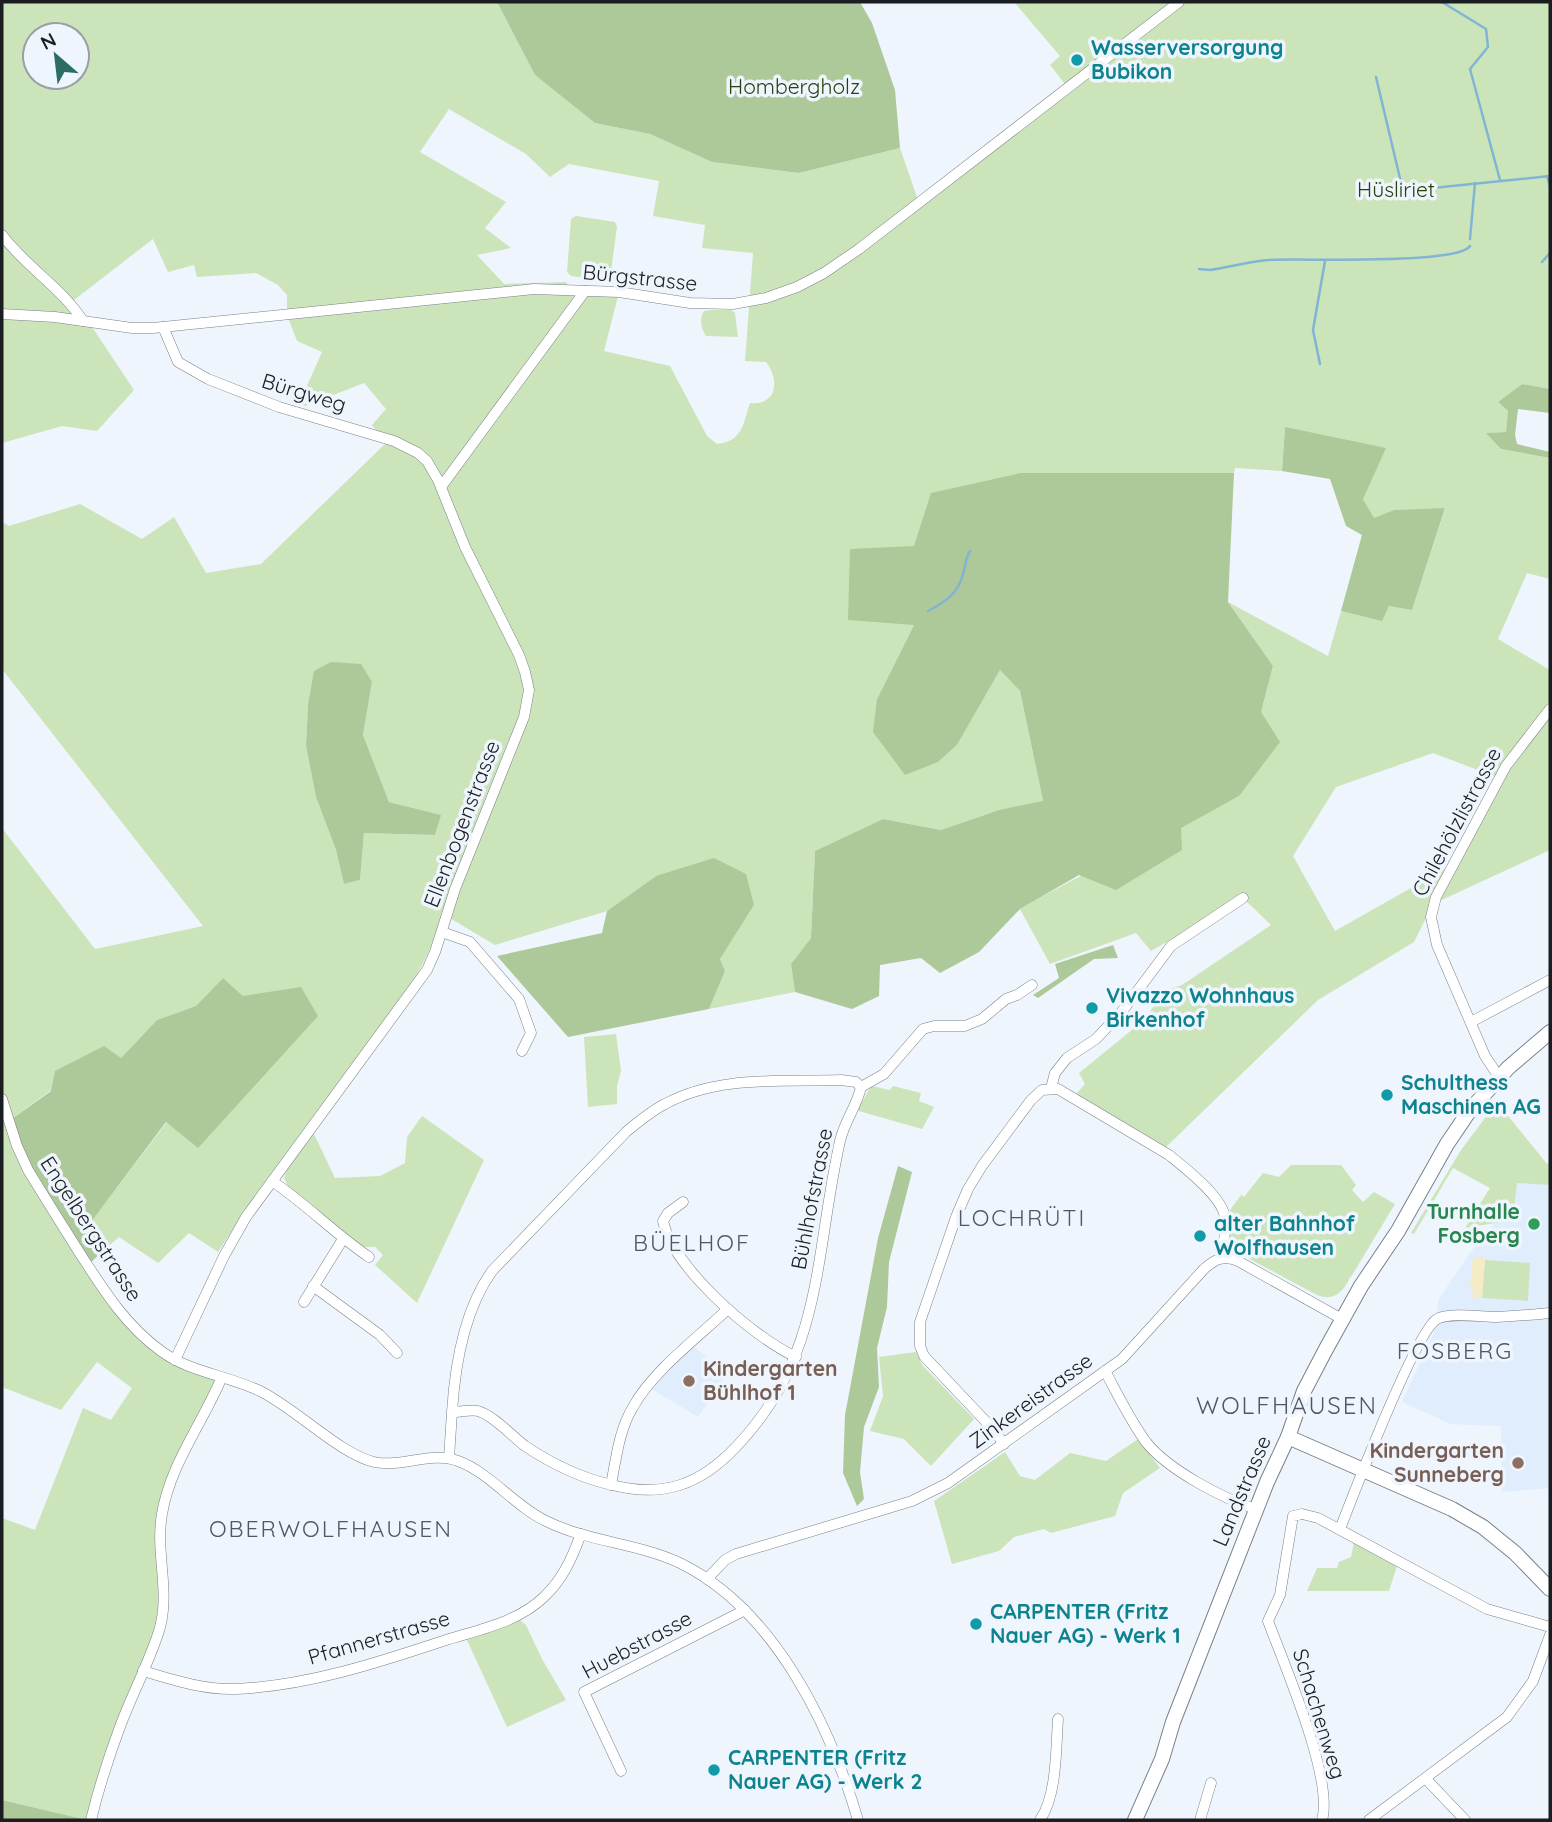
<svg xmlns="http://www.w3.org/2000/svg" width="1552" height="1822" viewBox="0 0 1552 1822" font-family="Quicksand,sans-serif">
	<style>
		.built { fill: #e0edfd }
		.green { fill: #cce4ba; fill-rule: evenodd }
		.forest { fill: #adc899 }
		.sand { fill: #f5ebc5 }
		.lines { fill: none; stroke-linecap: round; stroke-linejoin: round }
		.stream { stroke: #81b5d3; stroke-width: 2.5 }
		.street-casing { stroke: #798089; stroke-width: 11 }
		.secondary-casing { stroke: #798089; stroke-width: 16 }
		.street { stroke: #fff; stroke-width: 10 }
		.secondary { stroke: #fff; stroke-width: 14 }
		.culture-dot { fill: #0f9aa8; stroke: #eef5fd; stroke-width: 2.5 }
		.leisure-dot { fill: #2e9e5b; stroke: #eef5fd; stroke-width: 2.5 }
		.education-dot { fill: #8d6e63; stroke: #eef5fd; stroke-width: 2.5 }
		.labels { text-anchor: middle; stroke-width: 7; stroke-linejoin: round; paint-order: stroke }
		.culture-label { font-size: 21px; font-weight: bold; fill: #0d838f; stroke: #eef5fd; text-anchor: start }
		.park-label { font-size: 21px; fill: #284110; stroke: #eef5fd }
		.street-label { font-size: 21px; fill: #1a1d21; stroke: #eef5fd }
		.leisure-label { font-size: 21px; font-weight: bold; fill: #27864d; stroke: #eef5fd; text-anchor: end }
		.education-label { font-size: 21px; font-weight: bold; fill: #785e54; stroke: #eef5fd; text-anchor: start }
		.neighbourhood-label { font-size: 23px; letter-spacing: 2px; fill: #515860; stroke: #eef5fd }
		.quarter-label { font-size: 24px; letter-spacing: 2px; fill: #515860; stroke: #eef5fd }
	</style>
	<rect width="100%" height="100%" fill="#eef5fd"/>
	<g class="built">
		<path d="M1517 1183 1550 1185V1488L1502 1492 1501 1426 1451 1424 1402 1402 1436 1328 1438 1300 1470 1253 1494 1223 1513 1220Z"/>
		<path d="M693 1346 727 1374 698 1417 650 1388Z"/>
	</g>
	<g class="green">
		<path d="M2 2H497L535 75 595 123 650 134 712 162 799 173 900 148 919 203 1068 88 1050 65 1060 56 1014 2H1550V389L1522 384 1498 402 1508 411 1506 432 1487 433 1501 449 1550 458V579L1527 573 1498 639 1550 670V850L1433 904 1414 942 1318 1000 1166 1147 1076 1094 1085 1084 1079 1073 1138 1025 1169 989 1182 985 1271 925 1243 898 1151 951 1136 933 1050 964 1020 909C1091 868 1167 835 1239 796L1273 666 1228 602 1328 656 1341 611 1381 620 1389 605 1412 610 1445 509 1394 510 1374 519 1363 499 1285 427 1282 471 1235 468 1234 473H1021L914 625 877 699 905 774 938 762 957 745 1000 670 1020 691 1043 802 999 810 941 830 883 819 815 851 811 938 791 964 795 992 709 1009 725 971 720 959 754 905 656 876 607 911 495 945 443 914C422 984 372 1042 327 1099 289 1150 252 1199 218 1252L189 1233 158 1263 119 1237 104 1250 90 1223 167 1122 198 1148 243 996 223 978 196 1006 157 1020 121 1058 51 1090 9 1121 103 1289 150 1342 221 1379 164 1503V1606L87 1820 2 1800V1518L35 1530 83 1408 111 1420 132 1388 97 1362 61 1410 2 1387V828L95 949 203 926 2 669V522L9 526 80 504 142 539 174 517 206 573 261 564 386 443 372 425 386 409 364 383 305 406 299 404 322 352 297 341 287 315V295L278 285 256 273 197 277 194 265 168 272 153 239 74 300 134 390 97 431 62 426 2 443ZM35 35H77V77H35ZM449 109 526 154 550 177 569 164 659 181 653 216 705 225 702 248 753 253 745 361 766 362C780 380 777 406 750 403 743 424 743 441 717 444L707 436 670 366 604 351 619 292 571 290 566 282 504 284 477 255 511 248 485 228 506 202 420 152ZM372 682 363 735 389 802 440 815 435 835 364 833 360 880 344 884 336 850 316 797 306 746 308 705ZM1433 753 1499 778 1455 863 1335 931 1293 856 1336 787Z"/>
		<path d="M576 216 615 222 617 227 610 278 607 281 571 276 567 272 571 219Z"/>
		<path d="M711 310H731L735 313 738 337 706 336C701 328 699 319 704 311Z"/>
		<path d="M616 1034 621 1071 617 1086V1104L588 1107 584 1037Z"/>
		<path d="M871 1086 890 1090 893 1086 921 1093 919 1101 934 1107 922 1129 859 1111 858 1109Z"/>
		<path d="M1497 1102 1547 1164 1550 1163V1185L1517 1183 1513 1220 1465 1228 1490 1188 1453 1168 1414 1234 1411 1233 1461 1150Z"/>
		<path d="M422 1116 484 1160 417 1303 375 1265 383 1255 375 1247H362L289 1188 284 1178 287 1169 314 1134 335 1178 380 1176 405 1163 407 1137Z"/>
		<path d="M1291 1165H1341L1356 1185 1352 1190 1363 1202 1374 1192 1395 1204 1351 1277 1349 1278V1280C1341 1294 1333 1301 1317 1295L1231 1249 1228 1244 1232 1217 1230 1210 1241 1195 1244 1197 1263 1173 1279 1177Z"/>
		<path d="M1485 1260 1530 1263 1528 1301 1482 1298Z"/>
		<path d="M916 1352 923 1366 974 1419 931 1466 904 1439 870 1431 883 1396 879 1357Z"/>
		<path d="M1138 1439 1160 1468 1123 1493 1115 1516 1051 1533 1044 1529 1014 1537 999 1551 952 1564 934 1501 1005 1452 1020 1476 1035 1480 1070 1453 1106 1461Z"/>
		<path d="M1354 1542 1397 1566 1389 1591H1307L1317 1568H1337L1339 1562 1351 1557Z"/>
		<path d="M520 1620 526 1625 542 1659 566 1700 507 1727 466 1638Z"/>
	</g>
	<g class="forest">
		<path d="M497 2H860L872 23 895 90 900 148 799 173 712 162 650 134 595 123 535 75Z"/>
		<path d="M1522 384 1550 389V413L1518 409 1515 435 1517 444 1550 452V458L1501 449 1486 433 1506 432 1508 411 1498 402Z"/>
		<path d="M1285 427 1386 448 1363 499 1374 518 1394 510 1445 508 1412 610 1389 606 1382 621 1341 611 1362 535 1346 526 1330 479 1282 471Z"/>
		<path d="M1021 473H1234L1228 602 1273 666 1261 712 1280 742 1239 796 1181 828 1182 850 1116 890 1079 875 1020 909 979 952 940 973 921 958 880 965 879 996 852 1009 795 992 791 964 811 938 815 851 883 819 941 830 999 810 1043 801 1020 691 1000 670 957 745 938 762 905 775 873 732 877 699 914 625 848 620 850 549 914 546 931 493Z"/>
		<path d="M331 662 361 664 372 682 363 735 389 802 441 815 435 835 364 833 360 880 344 884 336 850 316 797 306 746 308 705 314 671Z"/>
		<path d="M714 858 746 874 754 905 720 959 725 971 709 1009 568 1037 497 956 602 933 607 911 656 876Z"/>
		<path d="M1113 945 1118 958 1094 959 1038 998 1033 995 1059 978 1055 964Z"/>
		<path d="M223 978 243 996 301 987 318 1016 198 1148 166 1122 91 1222 104 1250 88 1265 48 1203 9 1121 51 1091 55 1071 104 1046 121 1058 157 1020 196 1006Z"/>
		<path d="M898 1166 912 1172 889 1262 887 1307 877 1348 879 1387 864 1427 860 1472 864 1499 857 1506 843 1473 845 1415 878 1238Z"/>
		<path d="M2 1800 87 1820H2Z"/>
	</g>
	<path class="sand" d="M1473 1257 1485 1258 1482 1298H1472L1473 1289 1470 1288Z"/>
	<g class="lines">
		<g class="stream">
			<path d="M1442 2 1486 29 1488 47 1470 69 1500 180"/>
			<path d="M1376 77 1403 191 1550 176"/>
			<path d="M1547 176 1550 186"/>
			<path d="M1470 239 1475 183"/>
			<path d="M1542 262 1550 253"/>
			<path d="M1199 269 1210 270C1229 267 1248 262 1268 260 1298 258 1458 265 1470 246"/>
			<path d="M1320 364 1313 330 1325 261"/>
			<path d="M928 611C945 602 958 594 963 574 966 565 965 559 970 551"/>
		</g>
		<defs>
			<g id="street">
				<path d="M2 235C26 267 62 288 83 321"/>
				<path d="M2 314 55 317 132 328H153L534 289 619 292 690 303 733 304 766 298 797 287 824 273 859 249 1179 2"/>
				<path d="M163 327 178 362 208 379 279 407 394 441 418 453 427 461 438 480 465 547 519 655 525 672 529 690 524 717 455 889 435 952 427 970 246 1217 224 1256 175 1360"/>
				<path d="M441 487 585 291"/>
				<path d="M442 932 470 942 519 999 531 1033 522 1051"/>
				<path d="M1471 1022 1550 980"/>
				<path d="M1499 1077 1485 1056 1437 945 1431 917 1436 897 1506 766 1550 709"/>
				<path d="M861 1087 884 1074 923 1029 934 1026H965L982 1019 1006 999 1017 995 1032 985"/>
				<path d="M1051 1088 1055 1073 1067 1058 1096 1039 1124 1009 1171 946 1243 898"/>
				<path d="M2 1099 17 1146 28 1170C45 1198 62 1225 79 1252 103 1289 125 1325 161 1351 191 1373 227 1375 260 1391 295 1408 340 1454 374 1462 402 1468 431 1451 458 1461 491 1473 514 1506 546 1521 588 1542 638 1543 680 1563 774 1609 830 1725 858 1820"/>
				<path d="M272 1181C306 1204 335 1234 369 1257"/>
				<path d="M683 1202 668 1213 663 1221C673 1268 753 1337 796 1357"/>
				<path d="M313 1286 380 1335 397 1353"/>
				<path d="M304 1302 343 1239"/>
				<path d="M1105 1371C1118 1395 1130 1420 1146 1442 1167 1469 1223 1499 1256 1509"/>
				<path d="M1004 1444 992 1428 924 1356 920 1346V1322L956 1217 968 1189 982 1166 1031 1100 1042 1090 1058 1089 1169 1155C1185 1168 1223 1197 1225 1218 1227 1231 1222 1244 1223 1258"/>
				<path d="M449 1458 452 1412C460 1412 471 1409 478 1411 493 1415 513 1437 525 1446 552 1464 581 1478 612 1485 663 1498 700 1485 736 1447 824 1355 814 1257 840 1141 844 1122 857 1106 861 1087L856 1082 841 1080C783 1082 718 1075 665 1104 651 1111 638 1122 626 1132L492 1271C464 1310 455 1364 452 1412"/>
				<path d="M611 1485C616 1459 619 1430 633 1407 652 1372 698 1337 728 1309"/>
				<path d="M1340 1529C1352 1498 1416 1331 1437 1319 1450 1312 1481 1317 1496 1317 1514 1316 1532 1315 1550 1313"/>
				<path d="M707 1579 725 1560 736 1554 912 1501 948 1483 1122 1359 1204 1269C1215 1259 1224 1255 1238 1261L1342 1319"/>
				<path d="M143 1671C173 1680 204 1690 236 1689 306 1686 377 1663 443 1641 477 1630 517 1623 544 1597 563 1579 572 1558 581 1534"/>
				<path d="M621 1771 584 1692 745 1610"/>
				<path d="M1426 1779 1465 1820"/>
				<path d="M91 1820C99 1787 109 1756 121 1724 133 1693 149 1662 159 1631 171 1592 155 1553 162 1514 170 1465 202 1424 221 1379"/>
				<path d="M1040 1820C1057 1796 1056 1748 1058 1719"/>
				<path d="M1200 1820 1211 1783"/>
				<path d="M1322 1820C1334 1779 1284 1664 1268 1621L1280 1595 1293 1516 1302 1514 1318 1518 1487 1609 1550 1627"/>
				<path d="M1369 1820 1507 1717 1533 1681 1550 1635"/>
			</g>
			<g id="secondary">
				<path d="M1288 1437 1452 1509 1483 1527 1515 1553 1550 1589"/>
				<path d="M1135 1820 1162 1759 1173 1722 1267 1482 1288 1437 1304 1391 1326 1349 1361 1286 1398 1231 1447 1144 1470 1110 1508 1068 1550 1032"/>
			</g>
		</defs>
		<use href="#street" class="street-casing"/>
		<use href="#secondary" class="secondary-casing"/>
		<use href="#street" class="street"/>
		<use href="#secondary" class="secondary"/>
	</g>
	<g class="culture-dot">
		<circle cx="1077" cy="60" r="7"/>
		<circle cx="1092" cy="1008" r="7"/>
		<circle cx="1387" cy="1095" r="7"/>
		<circle cx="1200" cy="1236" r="7"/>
		<circle cx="976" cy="1624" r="7"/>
		<circle cx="714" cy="1770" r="7"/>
	</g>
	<circle class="leisure-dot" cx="1534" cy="1224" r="7"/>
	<g class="education-dot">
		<circle cx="689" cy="1381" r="7"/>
		<circle cx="1518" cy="1463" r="7"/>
	</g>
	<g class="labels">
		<g class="culture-label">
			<text x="1091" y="55">Wasserversorgung<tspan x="1091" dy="24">Bubikon</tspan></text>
			<text x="1106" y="1003">Vivazzo Wohnhaus<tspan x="1106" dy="24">Birkenhof</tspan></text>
			<text x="1401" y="1090">Schulthess<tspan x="1401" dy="24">Maschinen AG</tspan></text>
			<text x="1214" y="1231">alter Bahnhof<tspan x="1214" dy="24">Wolfhausen</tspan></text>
			<text x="990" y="1619">CARPENTER (Fritz<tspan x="990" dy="24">Nauer AG) - Werk 1</tspan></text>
			<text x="728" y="1765">CARPENTER (Fritz<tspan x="728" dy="24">Nauer AG) - Werk 2</tspan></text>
		</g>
		<g class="park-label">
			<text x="794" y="94">Hombergholz</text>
			<text x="1396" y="197">Hüsliriet</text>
		</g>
		<g class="street-label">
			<text transform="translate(640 278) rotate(6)" y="7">Bürgstrasse</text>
			<text transform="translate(304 393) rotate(17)" y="7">Bürgweg</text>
			<text transform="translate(1457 822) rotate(-62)" y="7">Chilehölzlistrasse</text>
			<text transform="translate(462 824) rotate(-69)" y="7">Ellenbogenstrasse</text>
			<text transform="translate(812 1199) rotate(-79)" y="7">Bühlhofstrasse</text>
			<text transform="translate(91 1229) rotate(57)" y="7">Engelbergstrasse</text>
			<text transform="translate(1031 1401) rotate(-36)" y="7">Zinkereistrasse</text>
			<text transform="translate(1242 1491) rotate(-67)" y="7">Landstrasse</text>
			<text transform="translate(379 1638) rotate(-16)" y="7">Pfannerstrasse</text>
			<text transform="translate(637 1645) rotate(-28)" y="7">Huebstrasse</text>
			<text transform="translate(1319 1714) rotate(73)" y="7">Schachenweg</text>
		</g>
		<g class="leisure-label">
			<text x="1520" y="1219">Turnhalle<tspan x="1520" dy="24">Fosberg</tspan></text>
		</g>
		<g class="education-label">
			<text x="703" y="1376">Kindergarten<tspan x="703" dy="24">Bühlhof 1</tspan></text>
			<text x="1504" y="1458" text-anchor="end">Kindergarten<tspan x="1504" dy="24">Sunneberg</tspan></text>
		</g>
		<g class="neighbourhood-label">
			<text x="1022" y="1226">LOCHRÜTI</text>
			<text x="692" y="1251">BÜELHOF</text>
			<text x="1455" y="1359">FOSBERG</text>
			<text x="331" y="1537">OBERWOLFHAUSEN</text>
		</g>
		<g class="quarter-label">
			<text x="1287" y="1414">WOLFHAUSEN</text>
		</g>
	</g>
	<rect width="1552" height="1822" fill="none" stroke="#1a1d21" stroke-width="7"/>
	<g transform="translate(56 56) rotate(332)"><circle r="33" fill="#eef5fd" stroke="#999fa5" stroke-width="2"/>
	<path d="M0-5L12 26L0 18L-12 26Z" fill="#2b6e61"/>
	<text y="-10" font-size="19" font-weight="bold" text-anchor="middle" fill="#1a1d21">N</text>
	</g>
</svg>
